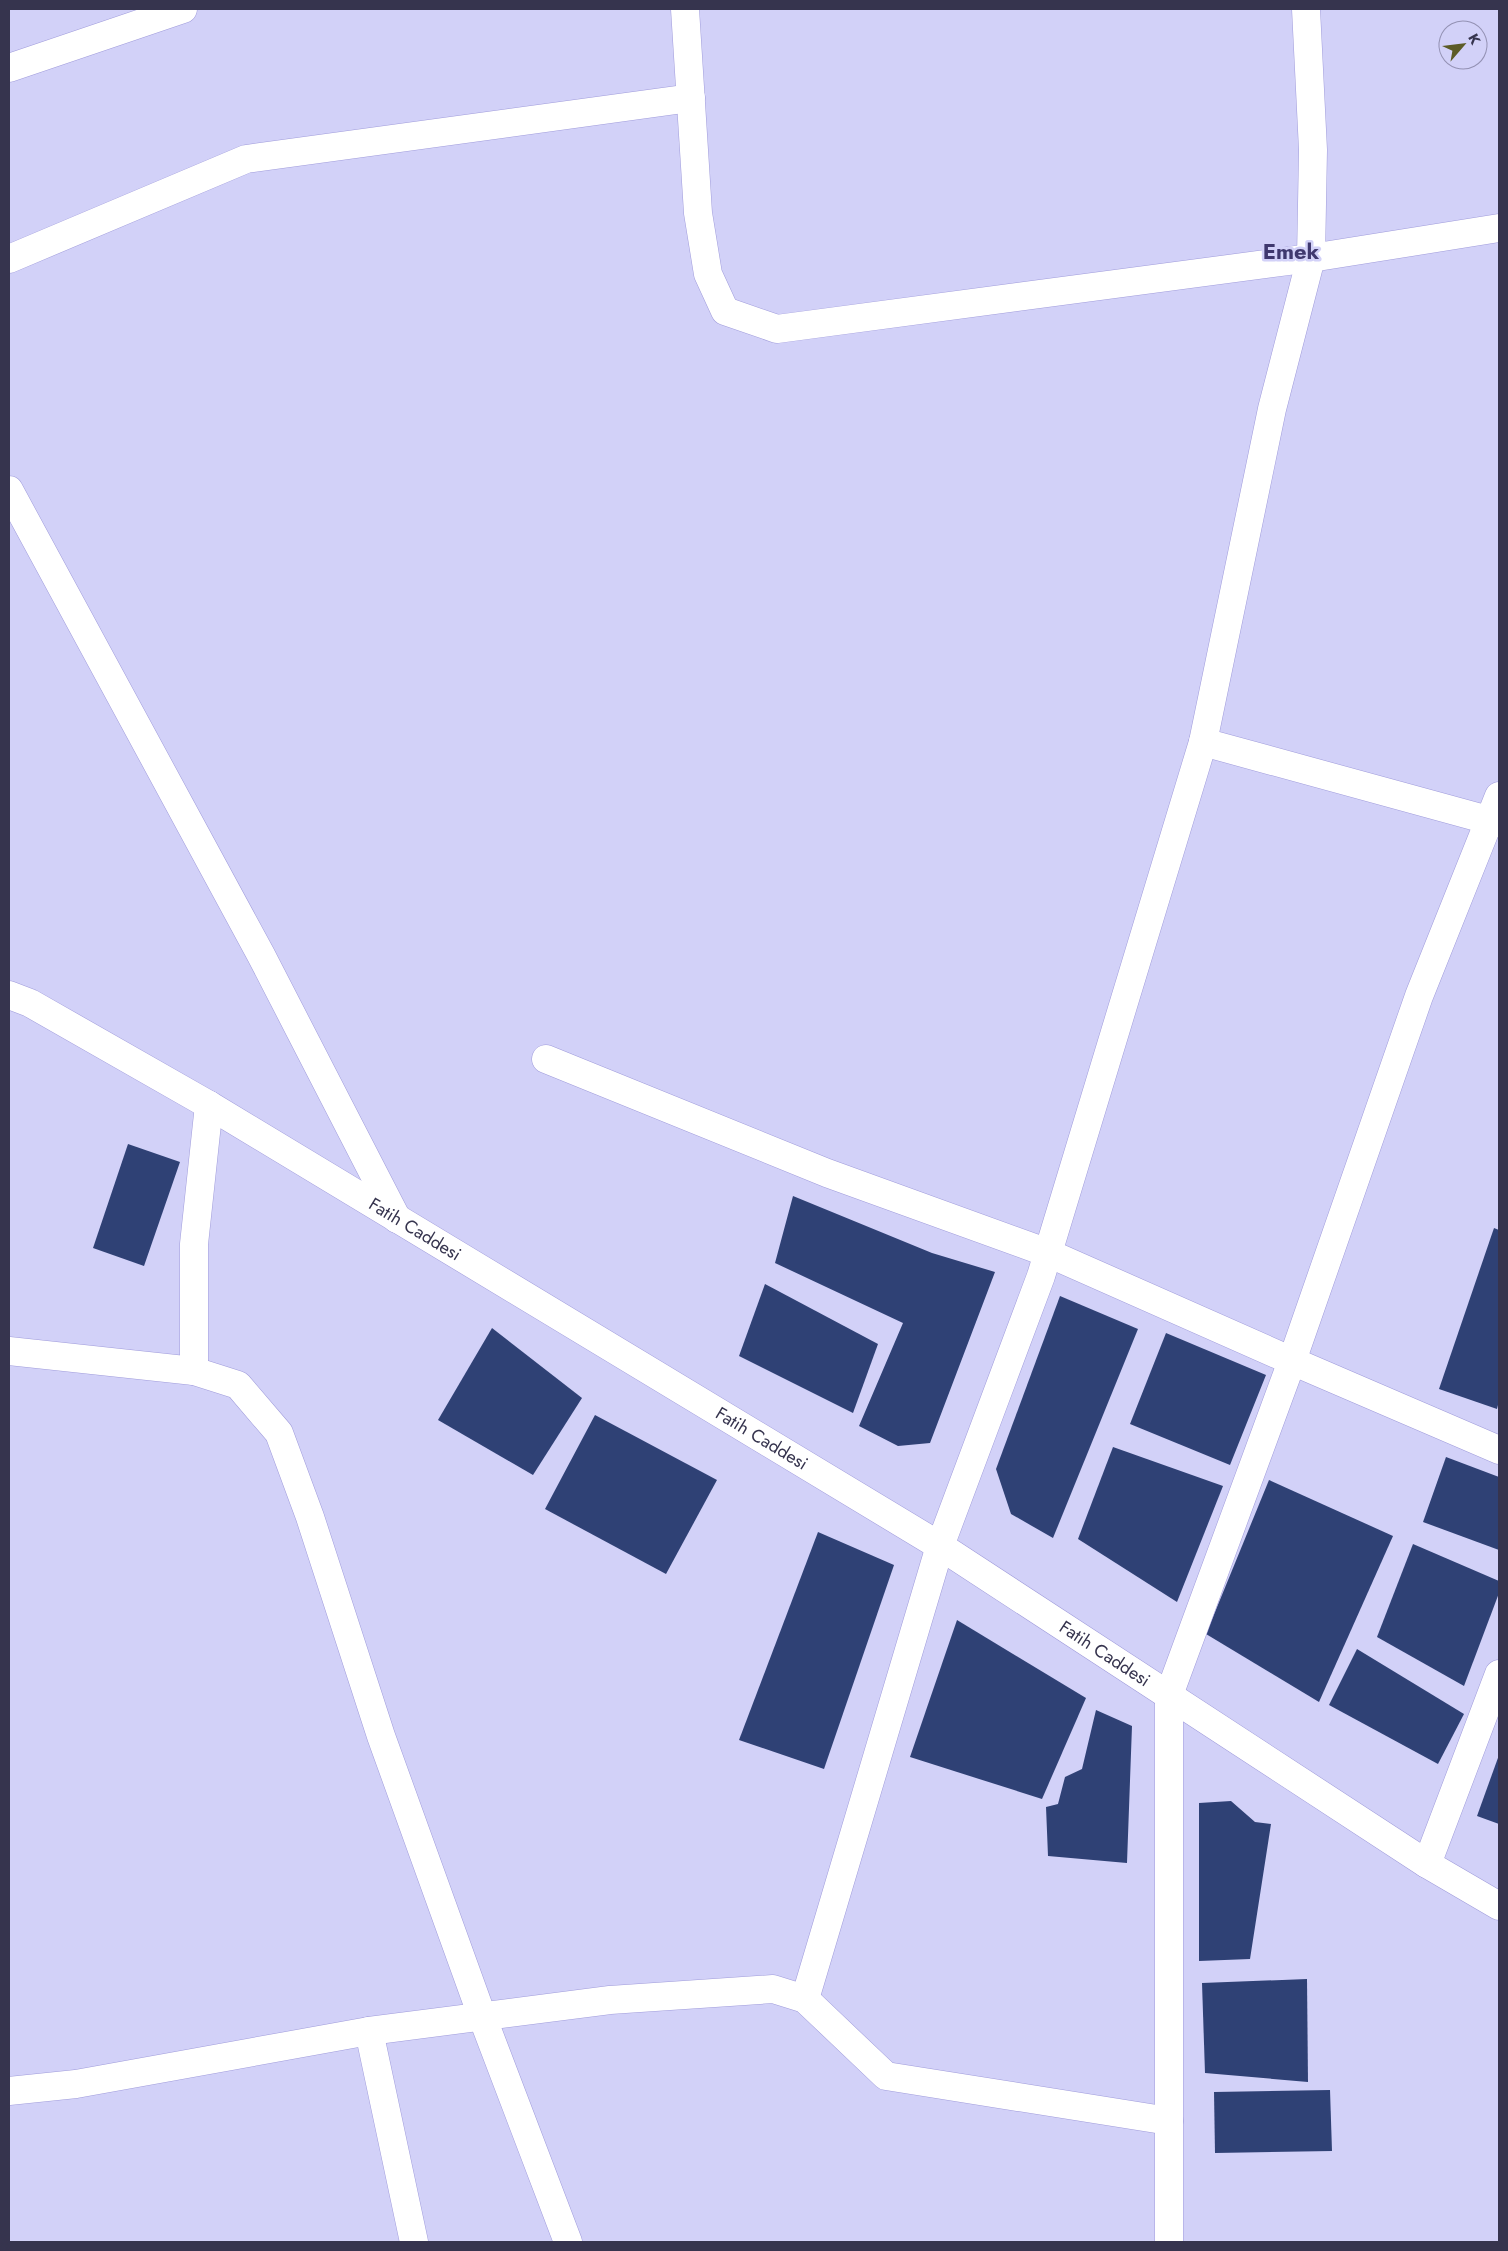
<svg xmlns="http://www.w3.org/2000/svg" width="1508" height="2251" viewBox="0 0 1508 2251" font-family="Jost,sans-serif">
	<style>
		.building { fill: #2f4175 }
		.lines { fill: none; stroke-linecap: round; stroke-linejoin: round }
		.minor-casing { stroke: #a09cdb; stroke-width: 29 }
		.minor { stroke: #fff; stroke-width: 28 }
		.labels { text-anchor: middle; stroke-width: 5; stroke-linejoin: round; paint-order: stroke }
		.street-label { font-size: 18px; fill: #36344e; stroke: #d2d1f8 }
		.district-label { font-size: 22px; font-weight: bold; fill: #3f386e; stroke: #d2d1f8 }
	</style>
	<rect width="100%" height="100%" fill="#d2d1f8"/>
	<g class="building">
		<path d="M128 1144 180 1162 144 1266 93 1248Z"/>
		<path d="M793 1196 932 1253 995 1272 930 1443 898 1446 859 1426 903 1323 775 1263Z"/>
		<path d="M1494 1228 1499 1230V1401L1497 1409 1439 1389Z"/>
		<path d="M765 1284 878 1344 853 1413 739 1356Z"/>
		<path d="M1060 1296 1138 1329 1053 1538 1011 1514 996 1469Z"/>
		<path d="M492 1328 582 1398 533 1475 438 1420Z"/>
		<path d="M1166 1333 1266 1375 1230 1465 1130 1424Z"/>
		<path d="M595 1415 717 1480 666 1574 545 1509Z"/>
		<path d="M1113 1447 1223 1486 1177 1602 1078 1539Z"/>
		<path d="M1446 1457 1499 1477V1550L1423 1522Z"/>
		<path d="M1269 1480 1393 1536 1319 1702 1206 1634Z"/>
		<path d="M818 1532 894 1565 824 1769 739 1740Z"/>
		<path d="M1413 1544 1499 1581V1593L1464 1686 1377 1637Z"/>
		<path d="M957 1620 1086 1698 1042 1799 910 1757Z"/>
		<path d="M1357 1649 1464 1714 1438 1764 1329 1705Z"/>
		<path d="M1096 1710 1132 1726 1127 1863 1048 1856 1046 1807 1058 1804 1065 1777 1082 1769Z"/>
		<path d="M1499 1755V1824L1477 1816Z"/>
		<path d="M1231 1801 1255 1822 1271 1824 1250 1959 1199 1961V1803Z"/>
		<path d="M1307 1979 1308 2082 1205 2073 1202 1983Z"/>
		<path d="M1330 2090 1332 2151 1215 2153 1214 2092Z"/>
	</g>
	<g class="lines">
		<defs>
			<g id="minor">
				<path d="M685 9 698 213 708 274 725 311 777 329 1311 258 1499 228"/>
				<path d="M9 68 183 9"/>
				<path d="M9 259 246 159 691 98"/>
				<path d="M9 490 261 955 397 1219"/>
				<path d="M1203 742 1499 823"/>
				<path id="s1" d="M9 995 30 1003 209 1105 940 1546 1427 1864 1499 1906"/>
				<path d="M546 1059 827 1173 1048 1253 1292 1361 1499 1450"/>
				<path d="M9 1351 194 1371 238 1385 279 1433 310 1517 381 1736 482 2016 568 2242"/>
				<path d="M194 1371V1244L209 1105"/>
				<path d="M1427 1864 1499 1674"/>
				<path d="M805 1999 940 1546 1041 1276 1203 742 1272 409 1311 258 1313 150 1306 9"/>
				<path d="M369 2031 414 2242"/>
				<path d="M9 2091 76 2084 369 2031 610 2000 773 1989 805 1999 886 2076 1169 2121"/>
				<path d="M1169 2242V1695L1292 1361 1419 996 1499 796"/>
			</g>
		</defs>
		<use href="#minor" class="minor-casing"/>
		<use href="#minor" class="minor"/>
	</g>
	<g class="labels">
		<g class="street-label">
			<text dy="6" stroke="none"><textPath href="#s1" startOffset="469">Fatih Caddesi</textPath></text>
			<text dy="6" stroke="none"><textPath href="#s1" startOffset="874">Fatih Caddesi</textPath></text>
			<text dy="6" stroke="none"><textPath href="#s1" startOffset="1279">Fatih Caddesi</textPath></text>
		</g>
		<g class="district-label">
			<text x="1291" y="259">Emek</text>
		</g>
	</g>
	<rect width="1508" height="2251" fill="none" stroke="#36344e" stroke-width="20"/>
	<g transform="translate(1463 45) rotate(62)"><circle r="24" fill="#d2d1f8" stroke="#9492b4"/>
	<path d="M0-4L9 19L0 12L-9 19Z" fill="#5c5b27"/>
	<text y="-8" font-size="14" font-weight="bold" text-anchor="middle" fill="#36344e">K</text>
	</g>
</svg>
